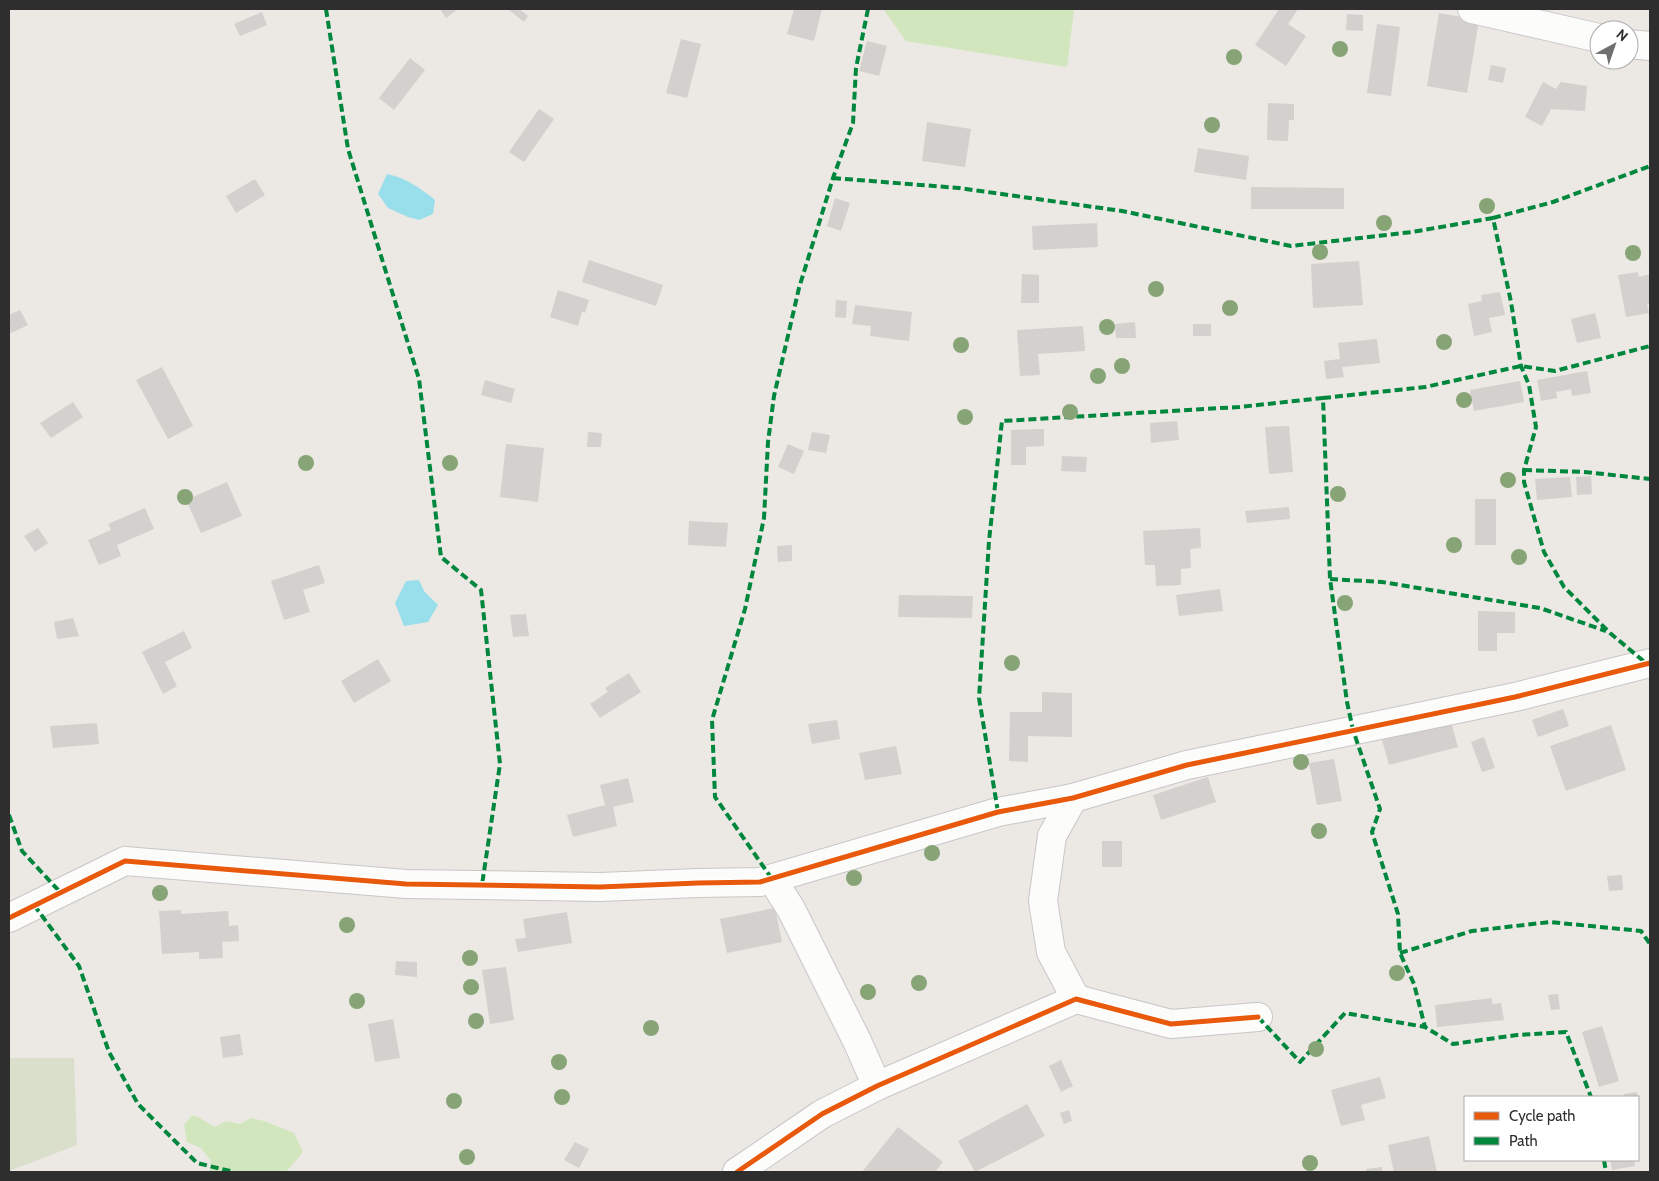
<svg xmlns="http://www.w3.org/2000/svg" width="1659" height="1181" viewBox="0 0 1659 1181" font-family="Cabin,sans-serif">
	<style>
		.green { fill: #d2e6be }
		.cemetery { fill: #dadfcc }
		.water { fill: #99dfeb }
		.building { fill: #d3d0cd }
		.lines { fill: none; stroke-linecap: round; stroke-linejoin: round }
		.minor-casing { stroke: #c8c6c7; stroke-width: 30 }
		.minor { stroke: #fcfcfb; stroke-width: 28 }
		.quiet { stroke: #00873e; stroke-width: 4; stroke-dasharray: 8 4; stroke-linecap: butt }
		.cycleway-casing { stroke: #fff; stroke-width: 8 }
		.cycleway { stroke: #e8590c; stroke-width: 5 }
		.tree { fill: #87a476 }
	</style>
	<rect width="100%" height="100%" fill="#ece8e4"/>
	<g class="green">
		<path d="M883 9H1074L1067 67 906 41Z"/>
		<path d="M192 1115 200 1118 215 1127 226 1121 240 1124 251 1118 264 1121 294 1133 303 1152 286 1172H209L211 1161 201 1148 187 1142 184 1125Z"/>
	</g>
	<path class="cemetery" d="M9 1058H74L77 1145 9 1171Z"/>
	<g class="water">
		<path d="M387 174C406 178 420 188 435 200L433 214 419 220 408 217 388 208 378 194Z"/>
		<path d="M419 580 424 591 438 605 428 622 404 626 395 603 406 581Z"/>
	</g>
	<g class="building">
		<path d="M440 9H458L446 18Z"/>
		<path d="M508 9H519L528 16 524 22Z"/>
		<path d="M794 9H822L814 41 787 34Z"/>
		<path d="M1279 9H1298L1288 24 1306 36 1286 66 1255 45Z"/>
		<path d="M262 12 267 25 240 36 234 24Z"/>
		<path d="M1439 13 1479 20 1467 93 1427 86Z"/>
		<path d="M1347 14 1363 15V31L1346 30Z"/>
		<path d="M1377 24 1400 27 1391 96 1367 93Z"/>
		<path d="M681 39 701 44 687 98 666 93Z"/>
		<path d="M867 41 887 46 879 76 859 71Z"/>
		<path d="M410 58 425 70 394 110 379 98Z"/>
		<path d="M1491 65 1506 68 1503 83 1488 80Z"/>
		<path d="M1543 82 1556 89 1561 82 1587 86 1585 111 1551 109 1542 126 1525 117Z"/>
		<path d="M1268 103 1294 104V120H1289L1288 141 1267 140Z"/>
		<path d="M539 109 554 119 524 162 509 152Z"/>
		<path d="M927 122 971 129 965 167 922 161Z"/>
		<path d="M1198 148 1249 156 1246 180 1194 172Z"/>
		<path d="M255 179 265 195 236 213 226 196Z"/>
		<path d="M1251 187 1344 188V209H1251Z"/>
		<path d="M835 198 850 203 841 231 827 226Z"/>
		<path d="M1097 223 1098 247 1033 250 1032 226Z"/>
		<path d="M589 260 663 285 656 306 582 282Z"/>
		<path d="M1359 261 1363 305 1313 308 1311 264Z"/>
		<path d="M1638 272 1639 277 1650 274V304H1647L1649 313 1626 317 1618 275Z"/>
		<path d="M1022 274 1039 275V303H1021Z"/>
		<path d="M558 290 589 300 585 313 582 311 578 326 550 317Z"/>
		<path d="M1500 292 1505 315 1489 318 1492 332 1474 336 1468 304 1482 301 1481 295Z"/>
		<path d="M836 300 847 301 846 318 835 317Z"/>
		<path d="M855 305 912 312 909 341 870 336 871 326 852 324Z"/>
		<path d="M20 310 28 325 9 334V315Z"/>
		<path d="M1595 313 1601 338 1577 343 1571 319Z"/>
		<path d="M1135 322 1136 338H1116L1115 324Z"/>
		<rect x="1193" y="324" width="18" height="12"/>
		<path d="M1083 326 1085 351 1038 354 1040 375 1020 376 1017 330Z"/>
		<path d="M1377 339 1380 363 1342 367 1344 377 1326 379 1324 361 1340 359 1338 343Z"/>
		<path d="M162 367 193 426 168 439 136 380Z"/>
		<path d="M1587 371 1591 393 1572 396 1571 389 1556 392 1557 398 1541 401 1537 380Z"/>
		<path d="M485 380 515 389 511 403 481 395Z"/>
		<path d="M1520 381 1524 402 1474 411 1470 390Z"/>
		<path d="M73 402 83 417 51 438 40 423Z"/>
		<path d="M1177 421 1179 440 1151 443 1150 423Z"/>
		<path d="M1289 426 1293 472 1269 474 1265 427Z"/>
		<path d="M1044 429V446L1026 447V465H1011V430Z"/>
		<path d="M588 432 602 433 601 447H587Z"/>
		<path d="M812 432 830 435 826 453 808 450Z"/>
		<path d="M506 444 544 448 538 502 500 497Z"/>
		<path d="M788 444 804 451 794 474 778 467Z"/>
		<path d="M1062 456 1087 457 1086 472 1061 471Z"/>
		<path d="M1591 476 1592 494 1577 495 1576 477Z"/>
		<path d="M1570 477 1572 497 1537 500 1535 479Z"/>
		<path d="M227 482 242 516 201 533 186 500Z"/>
		<rect x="1475" y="499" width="21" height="46"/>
		<path d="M1289 507 1290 519 1247 523 1245 511Z"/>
		<path d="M145 508 154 529 117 545 121 556 99 565 88 540 111 530 108 524Z"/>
		<path d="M689 521 728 523 726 547 688 545Z"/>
		<path d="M38 528 48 543 35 552 24 536Z"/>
		<path d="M1200 528 1201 548 1190 549 1191 568 1181 569V585L1156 586 1155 565H1145L1143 531Z"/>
		<path d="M792 545V561L778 562 777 546Z"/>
		<path d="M319 565 325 583 303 590 310 612 284 620 271 581Z"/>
		<path d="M1220 589 1223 611 1179 616 1176 595Z"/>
		<path d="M899 595 973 596 972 618 898 617Z"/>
		<path d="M1478 611 1515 612V633H1497V651H1478Z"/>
		<path d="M526 614 529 636 513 637 510 615Z"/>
		<path d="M73 618 79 636 57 639 54 622Z"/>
		<path d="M184 631 192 648 165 662 177 686 163 694 142 652Z"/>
		<path d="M378 659 391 681 354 703 341 681Z"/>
		<path d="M629 673 641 692 600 718 590 704 608 692 605 688Z"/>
		<path d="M1042 692 1072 693V737L1028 736V762L1009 761 1010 712H1042Z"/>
		<path d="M1563 709 1569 726 1538 737 1532 720Z"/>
		<path d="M837 720 840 739 812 744 808 724Z"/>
		<path d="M1451 722 1458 747 1389 765 1382 740Z"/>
		<path d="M97 723 99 744 53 748 50 726Z"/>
		<path d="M1611 725 1626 770 1566 791 1550 746Z"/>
		<path d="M1484 737 1495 768 1482 772 1471 742Z"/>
		<path d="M896 746 902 774 865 780 859 753Z"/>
		<path d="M1334 759 1342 801 1317 805 1309 763Z"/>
		<path d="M1208 777 1216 802 1161 820 1153 795Z"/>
		<path d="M628 778 634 802 613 807 617 826 573 837 567 815 605 805 600 785Z"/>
		<rect x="1102" y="841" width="20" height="26"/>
		<path d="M1622 875 1623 890 1609 891 1607 876Z"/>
		<path d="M775 908 782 942 727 953 720 919Z"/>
		<path d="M181 910V914L228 911 229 926 238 925 239 941 222 942 223 958 199 959V952L162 954 159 911Z"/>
		<path d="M567 912 572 943 518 952 515 939 526 938 523 919Z"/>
		<path d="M396 961 417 962V977L395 975Z"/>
		<path d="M506 967 514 1020 490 1024 482 970Z"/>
		<path d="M1558 994 1560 1009 1551 1010 1548 995Z"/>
		<path d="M1492 998V1004L1501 1003 1504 1020 1437 1027 1435 1005Z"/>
		<path d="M393 1019 400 1058 375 1062 368 1024Z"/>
		<path d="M1602 1026 1619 1081 1599 1087 1582 1032Z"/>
		<path d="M240 1034 243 1055 223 1058 220 1037Z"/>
		<path d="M1061 1060 1073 1086 1061 1092 1049 1066Z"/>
		<path d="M1380 1077 1386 1098 1361 1105 1365 1120 1341 1126 1331 1090Z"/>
		<path d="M1637 1092 1638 1097H1624V1094Z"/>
		<path d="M1027 1104 1045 1136 975 1172 958 1141Z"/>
		<path d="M1069 1110 1072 1121 1064 1124 1060 1113Z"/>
		<path d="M898 1127 943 1162 935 1172H862Z"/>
		<path d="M1429 1136 1437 1172H1394L1388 1145Z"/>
		<path d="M575 1142 589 1149 579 1168 564 1160Z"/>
		<path d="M1610 1160H1634L1635 1166 1612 1170Z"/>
		<path d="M1382 1167V1172H1367L1366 1169Z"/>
	</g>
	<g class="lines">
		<defs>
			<g id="minor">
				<path d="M1472 9 1599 38"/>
				<path d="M1629 44 1650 46"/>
				<path d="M1073 798 1052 836 1043 901 1051 952 1076 999"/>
				<path d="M772 879 791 909 857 1041 877 1086"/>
				<path d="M9 918 125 861 406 884 600 887 698 883 760 882 998 812 1073 798 1187 765 1515 697 1650 663"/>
				<path d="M737 1172 822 1114 877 1086 1076 999 1171 1024 1258 1017"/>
			</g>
		</defs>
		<use href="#minor" class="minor-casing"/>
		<use href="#minor" class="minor"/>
		<g class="quiet">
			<path d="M326 9 348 149 419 379 441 557 481 590 500 764 482 885"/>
			<path d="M833 178 959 188 1122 211 1291 246 1412 232 1493 218 1511 302 1521 366 1529 385 1536 427 1524 470V482L1544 552 1564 587 1610 633 1647 664"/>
			<path d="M1493 218 1553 202 1650 166"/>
			<path d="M1323 398 1425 387 1521 366 1555 371 1650 346"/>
			<path d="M1524 470 1584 472 1650 479"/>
			<path d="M1330 579 1382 582 1540 608 1606 631"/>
			<path d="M998 812 979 698 989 541 1002 421 1239 407 1323 398 1330 579 1347 702 1353 730 1380 809 1372 832 1398 914 1400 953 1414 984 1425 1027"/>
			<path d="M9 815 22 851 60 892"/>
			<path d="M772 879 715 797 712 720 745 609 764 518 768 442 774 396 799 288 833 178 853 123 856 68 868 9"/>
			<path d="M34 905 79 966 109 1052 138 1104 197 1163 234 1172"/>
			<path d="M1400 953 1472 931 1550 922 1641 931 1650 944"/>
			<path d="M1258 1017 1300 1062 1345 1013 1425 1027 1453 1044 1517 1035 1566 1032 1591 1097"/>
			<path d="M1604 1160 1606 1172"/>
		</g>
		<defs>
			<g id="cycleway">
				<path d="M9 918 125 861 406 884 600 887 698 883 760 882 998 812 1073 798 1187 765 1515 697 1650 663"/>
				<path d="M737 1172 822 1114 877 1086 1076 999 1171 1024 1258 1017"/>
			</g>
		</defs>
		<use href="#cycleway" class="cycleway-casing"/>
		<use href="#cycleway" class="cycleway"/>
	</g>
	<g class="tree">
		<circle cx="1340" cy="49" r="8"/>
		<circle cx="1234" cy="57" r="8"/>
		<circle cx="1212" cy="125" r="8"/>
		<circle cx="1487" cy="206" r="8"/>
		<circle cx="1384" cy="223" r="8"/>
		<circle cx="1320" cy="252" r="8"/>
		<circle cx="1633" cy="253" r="8"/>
		<circle cx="1156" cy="289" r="8"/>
		<circle cx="1230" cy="308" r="8"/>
		<circle cx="1107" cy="327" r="8"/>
		<circle cx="1444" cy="342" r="8"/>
		<circle cx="961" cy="345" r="8"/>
		<circle cx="1122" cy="366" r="8"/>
		<circle cx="1098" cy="376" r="8"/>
		<circle cx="1464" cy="400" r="8"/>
		<circle cx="1070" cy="412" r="8"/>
		<circle cx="965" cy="417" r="8"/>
		<circle cx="306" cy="463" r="8"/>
		<circle cx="450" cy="463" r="8"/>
		<circle cx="1508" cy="480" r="8"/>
		<circle cx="1338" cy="494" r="8"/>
		<circle cx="185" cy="497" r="8"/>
		<circle cx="1454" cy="545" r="8"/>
		<circle cx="1519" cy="557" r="8"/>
		<circle cx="1345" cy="603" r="8"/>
		<circle cx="1012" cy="663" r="8"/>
		<circle cx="1301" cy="762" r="8"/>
		<circle cx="1319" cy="831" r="8"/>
		<circle cx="932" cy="853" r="8"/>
		<circle cx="854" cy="878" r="8"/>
		<circle cx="160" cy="893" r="8"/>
		<circle cx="347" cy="925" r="8"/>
		<circle cx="470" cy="958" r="8"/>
		<circle cx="1397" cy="973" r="8"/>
		<circle cx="919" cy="983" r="8"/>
		<circle cx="471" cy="987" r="8"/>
		<circle cx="868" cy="992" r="8"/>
		<circle cx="357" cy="1001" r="8"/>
		<circle cx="476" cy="1021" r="8"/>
		<circle cx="651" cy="1028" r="8"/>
		<circle cx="1316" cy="1049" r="8"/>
		<circle cx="559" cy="1062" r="8"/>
		<circle cx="562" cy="1097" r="8"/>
		<circle cx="454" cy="1101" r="8"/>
		<circle cx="467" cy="1157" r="8"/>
		<circle cx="1310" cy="1163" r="8"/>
	</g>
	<rect width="1659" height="1181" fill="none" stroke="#2e2e2e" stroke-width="20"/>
	<rect x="1464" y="1096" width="175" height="65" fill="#ffffff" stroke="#ababab"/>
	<rect x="1474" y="1112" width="25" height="8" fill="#e8590c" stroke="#ababab"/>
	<text x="1509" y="1121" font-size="15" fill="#2e2e2e">Cycle path</text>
	<rect x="1474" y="1137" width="25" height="8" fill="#00873e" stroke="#ababab"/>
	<text x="1509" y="1146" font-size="15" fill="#2e2e2e">Path</text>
	<g transform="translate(1614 45) rotate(40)"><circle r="24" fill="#ffffff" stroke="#ababab"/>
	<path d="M0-4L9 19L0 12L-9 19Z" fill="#706f6e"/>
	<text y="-8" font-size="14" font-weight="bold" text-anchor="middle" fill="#2e2e2e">N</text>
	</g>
</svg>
